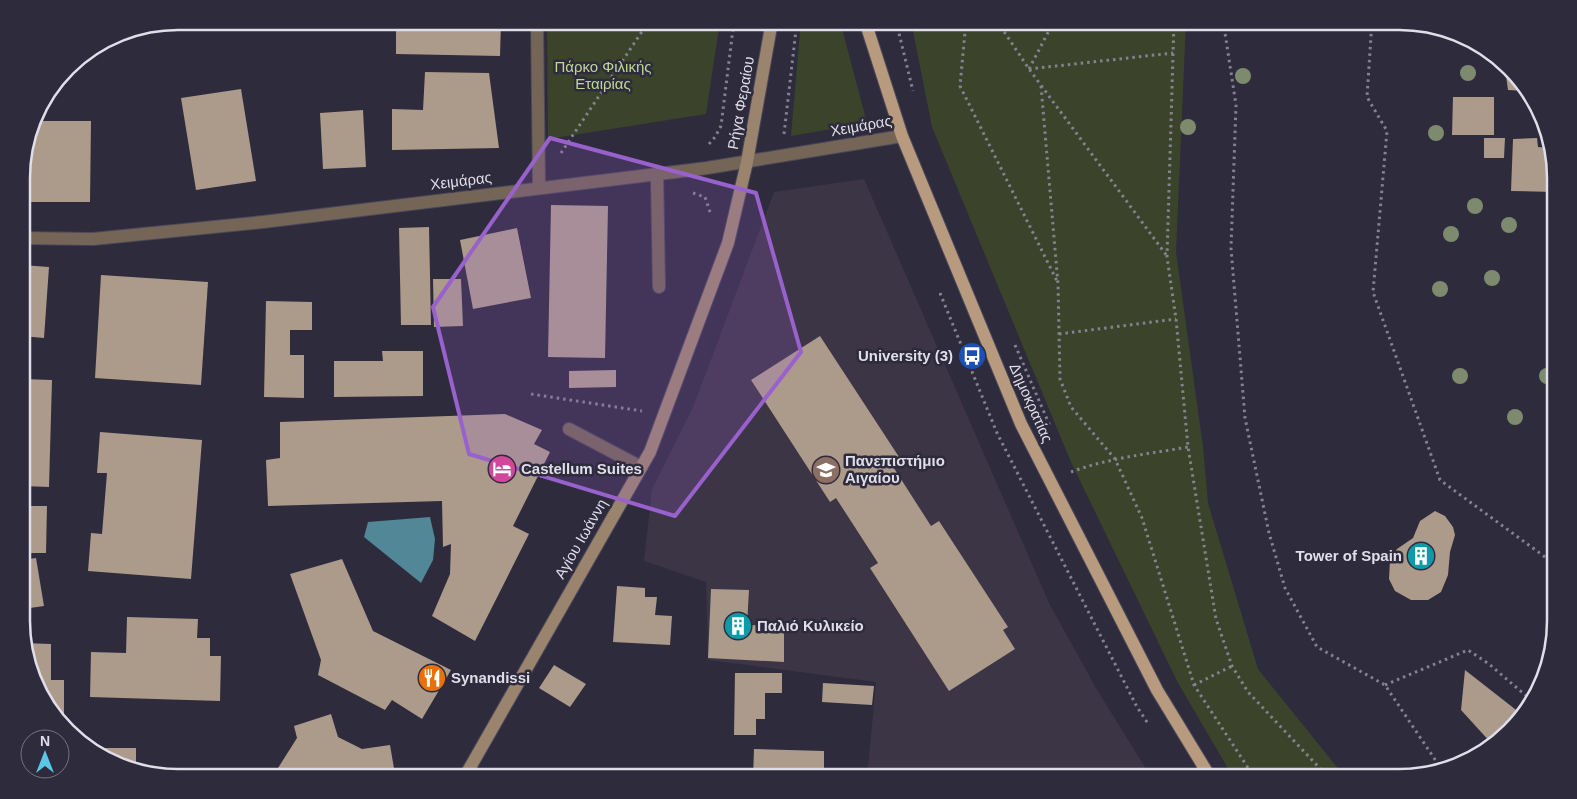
<svg xmlns="http://www.w3.org/2000/svg" width="1577" height="799" viewBox="0 0 1577 799" font-family="Arial,sans-serif">
	<style>
		.education { fill: #3b3546 }
		.green { fill: #3b442b }
		.water { fill: #518796 }
		.building { fill: #ac9a8b }
		.lines { fill: none; stroke-linecap: round; stroke-linejoin: round }
		.lane-casing { stroke: #4a4859; stroke-width: 14 }
		.street-casing { stroke: #4a4859; stroke-width: 14 }
		.secondary-casing { stroke: #4a4859; stroke-width: 14 }
		.primary-casing { stroke: #4a4859; stroke-width: 14 }
		.path { stroke: #848290; stroke-width: 3; stroke-dasharray: 2.5 4; stroke-linecap: butt }
		.lane { stroke: #746557; stroke-width: 12 }
		.street { stroke: #746557; stroke-width: 12 }
		.secondary { stroke: #9a846e; stroke-width: 12 }
		.primary { stroke: #b89b7f; stroke-width: 12 }
		.tree { fill: #7e8a6d }
		.marked { fill: #9961cc; fill-opacity: 0.2; stroke: #9961cc; stroke-width: 4; stroke-linejoin: round }
		.labels { text-anchor: middle; stroke-width: 5; stroke-linejoin: round; paint-order: stroke }
		.park-label { font-size: 15px; fill: #c0d794; stroke: #2e2b3d }
		.street-label { font-size: 15px; fill: #dfdee9; stroke: #2e2b3d }
		.poi-label { font-size: 15px; font-weight: bold; fill: #dfdee9; stroke: #2e2b3d; text-anchor: start }
		.rim { fill: none; stroke: #dfdee9; stroke-width: 2.5 }
	</style>
	<rect width="100%" height="100%" fill="#2e2b3d"/>
	<path class="education" d="M864 179 1049 603 1096 688 1151 777 867 778 876 682 708 660 706 582 644 561 652 489 694 405 774 192Z"/>
	<g class="green">
		<path d="M547 21H720L706 114 548 139Z"/>
		<path d="M801 21H840L867 123 791 136Z"/>
		<path d="M911 21H1186L1176 252 1203 447 1208 503 1258 669 1345 777H1233L1177 681 1071 462 932 127Z"/>
	</g>
	<path class="water" d="M430 517 435 539 433 560 421 583 364 537 368 522Z"/>
	<g class="building">
		<path d="M396 21H501L500 56 396 54Z"/>
		<path d="M1505 68 1524 83 1527 91 1508 90Z"/>
		<path d="M425 72 489 73 499 148 392 150V109L423 110Z"/>
		<path d="M241 89 256 181 196 190 181 98Z"/>
		<path d="M1453 97H1494V135H1452Z"/>
		<path d="M363 110 366 167 323 169 320 113Z"/>
		<path d="M34 121H91L90 202H22V167Z"/>
		<path d="M1484 138H1505L1504 158H1484Z"/>
		<path d="M1537 138 1538 147 1550 148 1554 158 1555 192 1511 191 1513 139Z"/>
		<path d="M551 205 608 206 605 358 548 357Z"/>
		<path d="M429 227 431 325H401L399 228Z"/>
		<path d="M517 228 531 298 473 309 460 240Z"/>
		<path d="M22 265 49 267 44 338 22 336Z"/>
		<path d="M101 275 208 282 201 385 95 378Z"/>
		<path d="M433 279H461L463 326 434 327Z"/>
		<path d="M266 301 312 302V330H290V355H304V398L264 397Z"/>
		<path d="M820 336 899 457 890 462 931 526 939 521 1008 627 1003 630 1015 649 949 691 870 568 878 563 836 498 830 502 751 380Z"/>
		<path d="M382 351H423V396L334 397V361H383Z"/>
		<path d="M616 370V387L569 388V371Z"/>
		<path d="M22 379 52 380 49 487 22 486Z"/>
		<path d="M505 414 542 430 534 444 550 452 513 526 529 534 475 641 432 616 450 574 451 544 443 547 442 501 268 506 266 460 280 458V422Z"/>
		<path d="M100 432 202 440 191 579 88 571 91 533 102 534 107 473H97Z"/>
		<path d="M22 506H47L46 553H22Z"/>
		<path d="M1435 511 1445 516 1453 527 1455 535 1450 552 1448 575 1441 592 1428 600H1411L1395 591 1389 579 1390 560 1397 549 1413 538 1420 521Z"/>
		<path d="M36 558 44 606 23 609 22 560Z"/>
		<path d="M342 559 373 631 451 670 422 719 392 700 385 710 318 675 321 660 290 574Z"/>
		<path d="M617 586 645 588V597H657L655 615 672 616 670 645 613 642Z"/>
		<path d="M711 589 749 590 747 625 784 626V662L708 658Z"/>
		<path d="M127 617 198 619 197 638H210V656H221L220 701 90 697 91 652 126 653Z"/>
		<path d="M23 643 51 644V680H64V716H53Z"/>
		<path d="M554 665 586 684 570 707 539 688Z"/>
		<path d="M1465 670 1520 713 1492 744 1461 710Z"/>
		<path d="M735 673H782V693H765V719H756V735H734Z"/>
		<path d="M823 683 874 686 872 705 822 702Z"/>
		<path d="M331 714 338 737 362 749 390 745 395 774 373 778H266L265 770 278 768 297 738 294 726Z"/>
		<path d="M92 748H136V768L109 762Z"/>
		<path d="M754 749 824 751V778H753Z"/>
	</g>
	<g class="lines">
		<defs>
			<g id="lane">
				<path d="M657 174 659 287"/>
				<path d="M569 429 641 467"/>
			</g>
			<g id="street">
				<path d="M537 21 539 188"/>
				<path d="M22 238 93 239 263 222 707 168 902 136"/>
			</g>
			<path id="secondary" d="M464 778 650 452 728 243 747 162 772 21"/>
			<path id="primary" d="M865 21 902 136 1021 424 1157 690 1210 777"/>
		</defs>
		<use href="#lane" class="lane-casing"/>
		<use href="#street" class="street-casing"/>
		<use href="#secondary" class="secondary-casing"/>
		<use href="#primary" class="primary-casing"/>
		<g class="path">
			<path d="M896 21 913 91"/>
			<path d="M966 21 960 86 1057 281"/>
			<path d="M997 21 1029 69 1167 256"/>
			<path d="M1174 21 1167 257 1176 319 1188 447 1216 619 1232 666 1248 692 1328 777"/>
			<path d="M1225 21V33L1236 105 1231 248 1245 418 1269 533 1285 588 1317 647 1385 685 1440 767"/>
			<path d="M1372 21 1367 97 1387 131 1373 292 1440 480 1556 565"/>
			<path d="M1029 69 1173 53"/>
			<path d="M1029 69 1054 21"/>
			<path d="M1041 86 1058 284 1060 379 1071 407 1115 459 1142 518 1194 685 1254 777"/>
			<path d="M784 134 797 21"/>
			<path d="M709 144 715 137 721 126 734 21"/>
			<path d="M561 153 649 21"/>
			<path d="M693 193 705 197 711 215"/>
			<path d="M940 293 997 433 1137 707 1149 725"/>
			<path d="M1059 334 1176 319"/>
			<path d="M1015 345 1050 426"/>
			<path d="M531 394 642 411"/>
			<path d="M1071 472C1108 458 1148 454 1188 447"/>
			<path d="M1194 685 1232 666"/>
			<path d="M1385 685 1468 650 1489 664 1531 700"/>
			<path d="M1309 777 1320 769"/>
			<path d="M436 778 442 767"/>
		</g>
		<use href="#lane" class="lane"/>
		<use href="#street" class="street"/>
		<use href="#secondary" class="secondary"/>
		<use href="#primary" class="primary"/>
	</g>
	<g class="tree">
		<circle cx="1468" cy="73" r="8"/>
		<circle cx="1243" cy="76" r="8"/>
		<circle cx="1188" cy="127" r="8"/>
		<circle cx="1436" cy="133" r="8"/>
		<circle cx="1475" cy="206" r="8"/>
		<circle cx="1509" cy="225" r="8"/>
		<circle cx="1451" cy="234" r="8"/>
		<circle cx="1492" cy="278" r="8"/>
		<circle cx="1440" cy="289" r="8"/>
		<circle cx="1460" cy="376" r="8"/>
		<circle cx="1547" cy="376" r="8"/>
		<circle cx="1515" cy="417" r="8"/>
	</g>
	<path class="marked" d="M550 138 756 193 801 352 675 516 469 454 433 307Z"/>
	<defs>
		<symbol id="bus-disc" viewBox="-11 -11 22 22"><circle r="9.5" fill="#1a4fb4" stroke="#2e2b3d"/><path d="M-5-6H5V4H4V6H2V4H-2V6H-4V4H-5ZM-3.5-4V0h7V-4ZM-3.5 1.2v1.5H-2V1.2ZM2 1.2v1.5H3.5V1.2Z" fill="#fff"/></symbol>
		<symbol id="hotel-disc" viewBox="-11 -11 22 22"><circle r="9.5" fill="#d1479c" stroke="#2e2b3d"/><path d="M-6-4.5h1.5V1H6V5H4.5V3h-9V5H-6ZM-4 0a1.8 1.8 0 1 1 3.6 0ZM.5 0V-2.5h3Q6-2.5 6 0Z" fill="#fff"/></symbol>
		<symbol id="university-disc" viewBox="-11 -11 22 22"><circle r="9.5" fill="#8d6e63" stroke="#2e2b3d"/><path d="M0-5L7-2L0 1L-7-2ZM-4 1L0 2.5L4 1V4Q0 6-4 4Z" fill="#fff"/></symbol>
		<symbol id="building-disc" viewBox="-11 -11 22 22"><circle r="9.5" fill="#0f9aa8" stroke="#2e2b3d"/><path d="M-4-6H4V6H1V3H-1V6H-4ZM-2.5-4.3h1.7v1.8h-1.7ZM.8-4.3h1.7v1.8H.8ZM-2.5-1h1.7V.8h-1.7ZM.8-1h1.7V.8H.8Z" fill="#fff"/></symbol>
		<symbol id="restaurant-disc" viewBox="-11 -11 22 22"><circle r="9.5" fill="#e8710a" stroke="#2e2b3d"/><path d="M-5-6h1v4h1v-4h1v4h1v-4h1v5L-1.5 .5V6h-2V.5L-5-1ZM5-6V6H3V1.5H1.5Q1.5-4 5-6Z" fill="#fff"/></symbol>
	</defs>
	<g fill-rule="evenodd">
		<use href="#bus-disc" x="956" y="340" width="32" height="32"/>
		<use href="#hotel-disc" x="486" y="453" width="32" height="32"/>
		<use href="#university-disc" x="810" y="454" width="32" height="32"/>
		<use href="#building-disc" x="1405" y="540" width="32" height="32"/>
		<use href="#building-disc" x="722" y="610" width="32" height="32"/>
		<use href="#restaurant-disc" x="416" y="662" width="32" height="32"/>
	</g>
	<g class="labels">
		<g class="park-label">
			<text x="603" y="72">Πάρκο Φιλικής<tspan x="603" dy="17">Εταιρίας</tspan></text>
		</g>
		<g class="street-label">
			<text transform="translate(741 103) rotate(-80)" y="5">Ρήγα Φεραίου</text>
			<text transform="translate(861 126) rotate(-10)" y="5">Χειμάρας</text>
			<text transform="translate(461 181) rotate(-7)" y="5">Χειμάρας</text>
			<text transform="translate(1031 403) rotate(66)" y="5">Δημοκρατίας</text>
			<text transform="translate(581 539) rotate(-60)" y="5">Αγίου Ιωάννη</text>
		</g>
		<g class="poi-label">
			<text x="953" y="361" text-anchor="end">University (3)</text>
			<text x="845" y="466">Πανεπιστήμιο<tspan x="845" dy="17">Αιγαίου</tspan></text>
			<text x="521" y="474">Castellum Suites</text>
			<text x="1402" y="561" text-anchor="end">Tower of Spain</text>
			<text x="757" y="631">Παλιό Κυλικείο</text>
			<text x="451" y="683">Synandissi</text>
		</g>
	</g>
	<path d="M0 0H1577V799H0ZM178 30H1399A148 148 0 0 1 1547 178V621A148 148 0 0 1 1399 769H178A148 148 0 0 1 30 621V178A148 148 0 0 1 178 30Z" fill="#2e2b3d" fill-rule="evenodd"/>
	<path class="rim" d="M178 30H1399A148 148 0 0 1 1547 178V621A148 148 0 0 1 1399 769H178A148 148 0 0 1 30 621V178A148 148 0 0 1 178 30Z"/>
	<g transform="translate(45 754)"><circle r="24" fill="#2e2b3d" stroke="#757382"/>
	<path d="M0-4L9 19L0 12L-9 19Z" fill="#5ac8e5"/>
	<text y="-8" font-size="14" font-weight="bold" text-anchor="middle" fill="#dfdee9">N</text>
	</g>
</svg>
